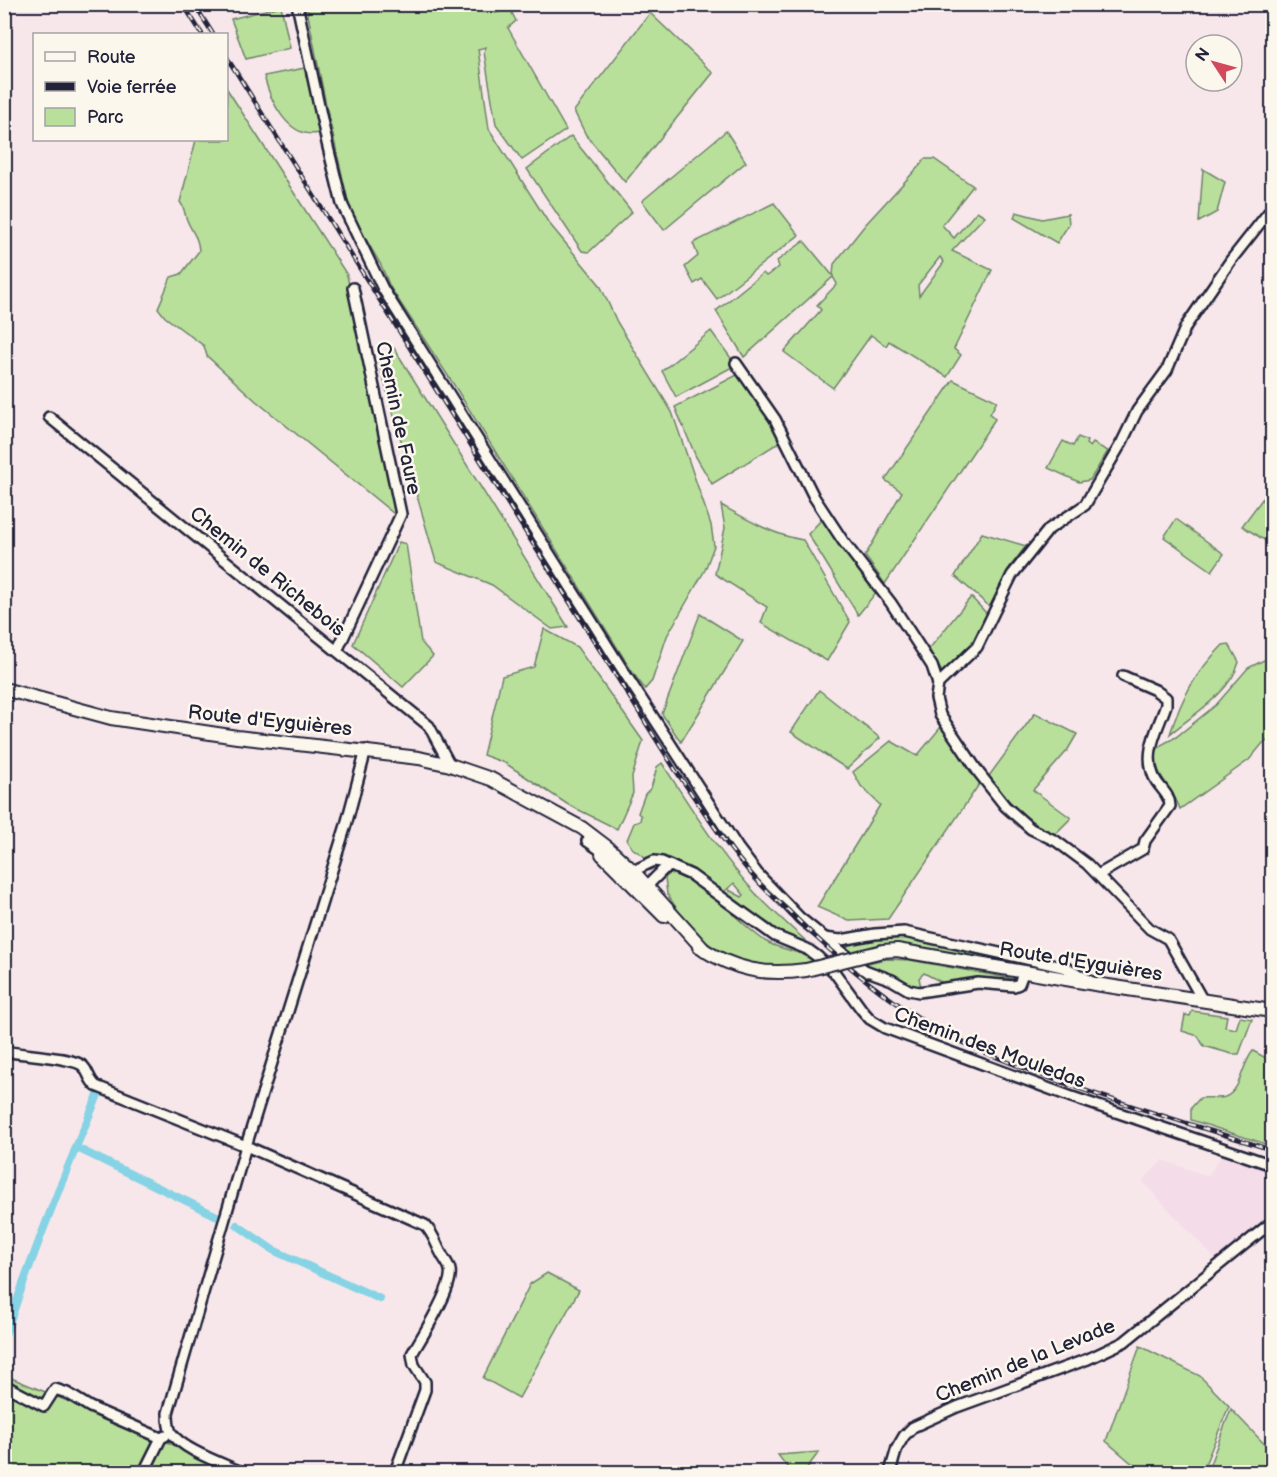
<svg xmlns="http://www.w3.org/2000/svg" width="1277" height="1477" viewBox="0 0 1277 1477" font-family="'Balsamiq Sans',sans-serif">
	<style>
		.built { fill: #f4dce9 }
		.green { fill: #b9e09b; stroke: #6e816b; stroke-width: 1.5; fill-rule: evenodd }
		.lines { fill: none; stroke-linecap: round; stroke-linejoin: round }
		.canal { stroke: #85d3e4; stroke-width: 8 }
		.minor-casing { stroke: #22223b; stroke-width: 14 }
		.major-casing { stroke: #22223b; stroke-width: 16 }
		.minor { stroke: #fbf7ec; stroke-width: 9 }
		.major { stroke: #fbf7ec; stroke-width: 12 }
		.rail-casing { stroke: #22223b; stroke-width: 4.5 }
		.rail { stroke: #fbf7ec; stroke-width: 2; stroke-dasharray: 7; stroke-linecap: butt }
		.major-bridge-casing { stroke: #22223b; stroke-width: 16; stroke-linecap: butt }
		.major-bridge { stroke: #fbf7ec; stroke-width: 12 }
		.labels { text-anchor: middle; stroke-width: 5; stroke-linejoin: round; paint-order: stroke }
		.street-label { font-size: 20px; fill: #22223b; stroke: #fbf7ec }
	</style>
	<rect width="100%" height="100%" fill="#f7e7ea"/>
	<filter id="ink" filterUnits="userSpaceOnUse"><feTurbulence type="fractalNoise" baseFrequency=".0167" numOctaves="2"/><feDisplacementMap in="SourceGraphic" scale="12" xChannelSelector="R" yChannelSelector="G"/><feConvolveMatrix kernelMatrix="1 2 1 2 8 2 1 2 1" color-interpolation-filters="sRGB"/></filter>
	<g filter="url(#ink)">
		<path class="built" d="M1223 1153 1272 1171V1215L1218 1262 1142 1181 1163 1160 1208 1176Z"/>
		<g class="green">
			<path d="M479 4 496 13 510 9 516 21 508 28 566 130 522 160 496 124 484 52 486 47 478 49 489 129 548 222 600 285 617 322 672 412 711 525 714 546 705 570 667 636 652 681 645 689 633 673 454 385 390 287 381 265 351 214 326 105 306 5Z"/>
			<path d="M281 6 290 48 246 59 231 19Z"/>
			<path d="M650 13 713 73 625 182 586 135 574 111Z"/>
			<path d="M305 68 319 133C288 140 270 100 264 76Z"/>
			<path d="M227 89 347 275 397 513H393L256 401 207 356 204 346 165 317 158 308 171 277 181 274 199 251C198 236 192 233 187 220 184 213 185 208 180 202L196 140H226Z"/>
			<path d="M726 131 746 162 664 230 642 201Z"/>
			<path d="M571 136 632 212 589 252 582 251 527 169Z"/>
			<path d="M924 159H934L973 186 942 225 954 238 977 211 985 216 952 251 992 270 954 349 961 355 947 377 889 341 886 346 871 335 833 388 784 352 821 310 817 305 837 284 833 277 744 357 716 311 763 273 766 276 779 267 777 261 804 241 833 276 834 264 865 225 921 164ZM940 257 944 262 919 296 918 285Z"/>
			<path d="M1203 169 1225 182 1217 212 1199 222Z"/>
			<path d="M774 203 799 235 717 299 702 279 694 284 685 267 698 256 693 243Z"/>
			<path d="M1016 212 1042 219 1068 214 1069 224 1057 243 1014 218Z"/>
			<path d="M711 331 736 365 676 397 662 371Z"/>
			<path d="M394 348 568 627 552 629 492 585 436 562 378 360Z"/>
			<path d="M739 374 771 422 780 442 712 484 696 457 675 407Z"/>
			<path d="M953 380 997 401 990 414 995 419 885 584 865 556 902 492 885 480Z"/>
			<path d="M1078 437 1087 441 1086 444 1090 447 1093 443 1108 451 1090 480 1079 482 1048 468 1063 441 1073 446Z"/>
			<path d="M1272 486V545L1242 526Z"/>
			<path d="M721 505C748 520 773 535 803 540L850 622 827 661 761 623 767 607 715 574 725 528Z"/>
			<path d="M823 518 878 590 858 615 808 534Z"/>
			<path d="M1176 519 1224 554 1212 571 1164 537Z"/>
			<path d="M982 533 1026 546 1010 567 990 607 955 576Z"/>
			<path d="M399 542 406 544 421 642 433 656 403 687 353 644Z"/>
			<path d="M971 597 987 614 975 640 942 672 929 649Z"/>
			<path d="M700 614 743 641 681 742 662 714Z"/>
			<path d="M544 629 577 647 643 741 632 777 633 793 617 829 567 804 505 763 483 755 502 676 534 667Z"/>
			<path d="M1229 644 1239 662C1231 692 1194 714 1170 734 1182 697 1195 673 1223 645Z"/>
			<path d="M1272 656V739L1263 743 1249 760 1180 809C1173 788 1158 779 1153 755L1161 745 1176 737 1216 705 1248 668Z"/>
			<path d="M819 690 880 738 847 769 791 732Z"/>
			<path d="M1035 713 1077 734 1067 751 1033 790 1071 818 1054 835C1024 818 1010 805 989 776Z"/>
			<path d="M945 726 980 783 888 919 849 921 817 907 880 805 861 786 853 772 891 741 917 756 940 728Z"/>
			<path d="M662 763C691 808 720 855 757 895 778 916 800 936 822 955L801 942 777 932 728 897 729 890 742 897 744 895 734 883 723 893 689 868 666 858 645 857 632 848 627 840 634 823 640 821 641 816 638 813 645 794 651 788 657 767Z"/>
			<path d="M671 872C709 883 733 919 765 941 781 951 802 950 816 963L777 968 745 963 722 953 702 939 681 915 667 894 665 878Z"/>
			<path d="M905 935 1056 969 1068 974 879 947 850 952 846 951 848 945 856 938Z"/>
			<path d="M885 959 910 960 1014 979V981L1009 983 992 979H978L943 983 924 973 919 978 921 987C905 990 877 973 864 964Z"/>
			<path d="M1192 1011 1227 1016 1225 1027 1236 1029 1240 1017 1252 1019 1239 1054H1232L1204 1046 1198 1036 1182 1031 1185 1015 1190 1016Z"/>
			<path d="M1253 1051 1266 1058 1272 1067V1146L1191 1120V1108L1200 1098C1208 1097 1218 1099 1225 1097 1242 1090 1241 1065 1253 1051Z"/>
			<path d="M547 1273 579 1290 519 1398 483 1378 530 1284Z"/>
			<path d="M1140 1346 1200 1376 1229 1406 1202 1472H1142L1106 1441Z"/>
			<path d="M4 1375 167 1442 233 1472H5Z"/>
			<path d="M1231 1409 1272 1452V1472H1207Z"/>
			<path d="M819 1452 804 1472H791L778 1455Z"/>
		</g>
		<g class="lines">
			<g class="canal">
				<path d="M75 1147 219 1217"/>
				<path d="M237 1225 273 1250 380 1299"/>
				<path d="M4 1338C32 1256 64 1174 98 1095"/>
			</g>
			<defs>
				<g id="minor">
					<path d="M297 4 327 143 342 204 383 289 622 669 738 848 757 873 800 918 867 972"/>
					<path d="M736 363 775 419 814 497 843 541 891 603 932 666 938 684"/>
					<path d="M49 417 429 726 450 765"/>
					<path d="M337 651 401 514 353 288"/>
					<path d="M587 841 609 856"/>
					<path d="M633 871 654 861 662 862 691 875 775 936 807 949 818 957 835 973 862 1010 870 1019 885 1028 1069 1096 1272 1165"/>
					<path d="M1098 875 1143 849 1145 841 1170 806C1170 794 1159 788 1154 777 1143 752 1158 729 1166 705V698L1155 690 1123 676"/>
					<path d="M642 885 647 886 664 869 671 866"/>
					<path d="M824 938 841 940 875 934 904 932 1067 968 1090 981"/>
					<path d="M862 969 892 980 909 990 919 992 978 983 1014 986 1019 984 1024 971"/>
					<path d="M1203 1001 1168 939 1150 929 1087 864 1056 841 1031 829 1005 806 979 773 940 715 936 698 938 684 977 647 1012 575 1049 529 1085 505 1122 442 1137 411 1167 370 1186 326 1231 260 1272 208"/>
					<path d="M4 1051C22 1055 73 1057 83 1066 89 1072 88 1079 96 1086L246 1146 425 1225C434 1235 435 1242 441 1253 443 1258 449 1264 450 1270 454 1287 421 1338 412 1354L414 1365 425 1382V1390L395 1472"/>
					<path d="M4 1385 44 1406 55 1389 67 1393 90 1407 161 1438"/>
					<path d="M144 1472 161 1438 165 1436"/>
					<path d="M241 1472C224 1464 180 1449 171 1432 168 1426 168 1419 168 1413L246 1146 346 825 366 750"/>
					<path d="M890 1472 897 1448 904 1436 913 1427 957 1407 1088 1359 1124 1342 1272 1222"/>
				</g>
				<g id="major">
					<path d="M4 689 111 718 237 737 419 758 450 765 491 779 582 828 607 847 633 871 705 951"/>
					<path d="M602 854 664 916"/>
					<path d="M699 947C735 970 764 976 806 970"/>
					<path d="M883 951 897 950 1095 984 1272 1011"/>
				</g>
			</defs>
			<use href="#minor" class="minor-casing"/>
			<use href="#major" class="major-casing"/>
			<use href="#minor" class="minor"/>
			<use href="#major" class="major"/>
			<defs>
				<g id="rail">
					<path d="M183 4 202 34"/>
					<path d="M194 4 213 34"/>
					<path d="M226 56 676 771C701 807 725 845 754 877 765 890 778 901 790 912 847 969 909 1020 984 1052 1077 1092 1176 1119 1272 1150"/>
				</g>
			</defs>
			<use href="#rail" class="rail-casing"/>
			<use href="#rail" class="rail"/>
			<defs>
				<path id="major-bridge" d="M806 970 883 951"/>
			</defs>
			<use href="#major-bridge" class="major-bridge-casing"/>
			<use href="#major-bridge" class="major-bridge"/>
		</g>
	</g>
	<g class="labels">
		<g class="street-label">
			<text transform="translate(399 418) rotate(78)" y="7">Chemin de Faure</text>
			<text transform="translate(268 571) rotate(39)" y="7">Chemin de Richebois</text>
			<text transform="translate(270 720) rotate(6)" y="7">Route d'Eyguières</text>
			<text transform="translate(1081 961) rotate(9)" y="7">Route d'Eyguières</text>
			<text transform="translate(990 1047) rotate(20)" y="7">Chemin des Mouledas</text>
			<text transform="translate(1025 1360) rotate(-22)" y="7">Chemin de la Levade</text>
		</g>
	</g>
	<rect width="1277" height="1477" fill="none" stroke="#fbf7ec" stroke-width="24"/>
	<rect x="12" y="12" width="1253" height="1453" fill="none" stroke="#22223b" stroke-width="2" filter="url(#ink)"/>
	<rect x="33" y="33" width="195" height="108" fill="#fbf7ec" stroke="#a4a2a5" stroke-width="1.5"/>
	<rect x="45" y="52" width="30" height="9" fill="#fbf7ec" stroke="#a4a2a5" stroke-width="1.5"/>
	<text x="87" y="63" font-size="18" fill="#22223b">Route</text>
	<rect x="45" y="82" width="30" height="9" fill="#22223b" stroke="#a4a2a5" stroke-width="1.5"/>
	<text x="87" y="93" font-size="18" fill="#22223b">Voie ferrée</text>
	<rect x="45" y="108" width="30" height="18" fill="#b9e09b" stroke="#a4a2a5" stroke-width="1.5"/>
	<text x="87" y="123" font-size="18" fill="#22223b">Parc</text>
	<g transform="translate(1214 63) rotate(306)"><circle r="28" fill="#fbf7ec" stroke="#a4a2a5" stroke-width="1.5"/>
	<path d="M0-4.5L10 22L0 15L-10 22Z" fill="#d1495b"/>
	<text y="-9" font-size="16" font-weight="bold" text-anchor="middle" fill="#22223b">N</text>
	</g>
</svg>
